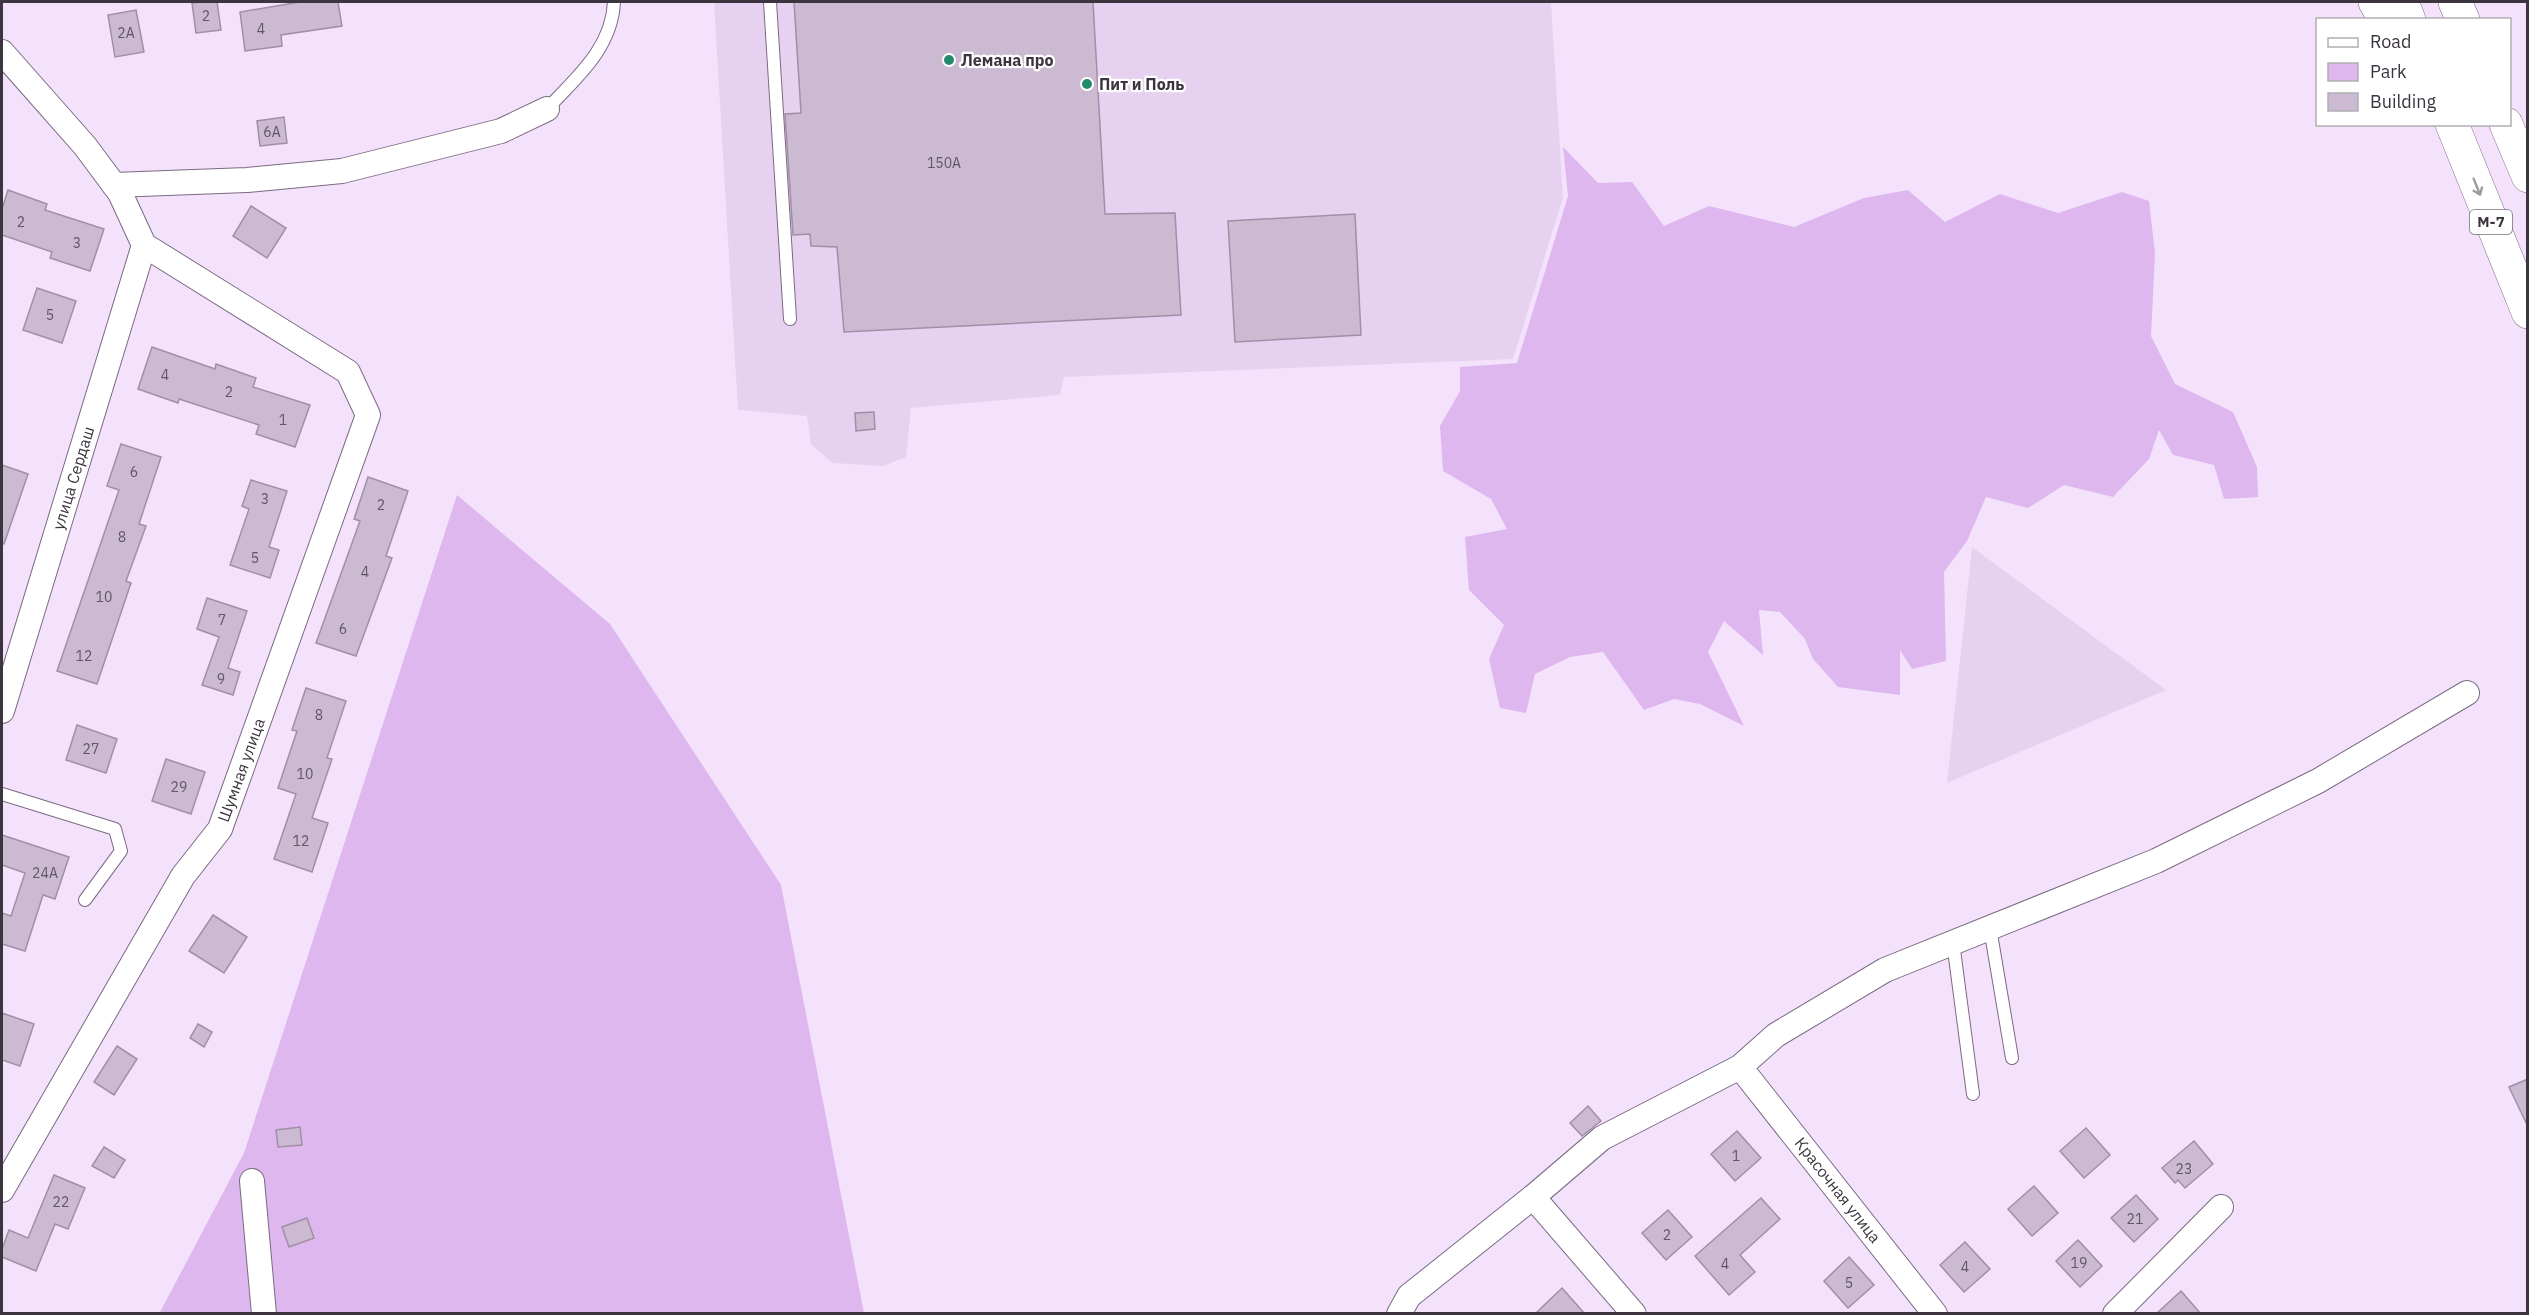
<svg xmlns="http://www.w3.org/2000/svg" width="2529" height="1315" viewBox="0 0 2529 1315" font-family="'IBM Plex Sans',sans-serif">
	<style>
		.built { fill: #e7d1f0 }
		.green { fill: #deb7ee }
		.building { fill: #cbbad2; stroke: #a08fa6; stroke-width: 1.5 }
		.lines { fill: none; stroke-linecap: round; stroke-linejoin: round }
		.service-casing { stroke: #7a6b81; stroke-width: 14 }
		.minor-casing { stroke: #7a6b81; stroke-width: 26 }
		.primary-casing { stroke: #7a6b81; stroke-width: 34 }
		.trunk-casing { stroke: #7a6b81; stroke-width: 34 }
		.service { stroke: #fff; stroke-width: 12 }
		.minor { stroke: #fff; stroke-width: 24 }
		.primary { stroke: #fff; stroke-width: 33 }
		.trunk { stroke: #fff; stroke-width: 33 }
		.oneway { stroke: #9e9a9f }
		.poi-dot { fill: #218b69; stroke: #fff; stroke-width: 2 }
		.labels { text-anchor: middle; stroke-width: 4.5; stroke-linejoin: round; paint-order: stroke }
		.number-label { font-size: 14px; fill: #605664 }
		.shield { fill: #fff; stroke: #767279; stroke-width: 1.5 }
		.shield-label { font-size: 15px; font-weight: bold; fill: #3c353f }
		.poi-label { font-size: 16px; font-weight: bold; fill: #3c353f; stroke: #fff; text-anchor: start }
		.street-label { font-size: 16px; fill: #3c353f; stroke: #fff }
	</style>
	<rect width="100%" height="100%" fill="#f4e2fc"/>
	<g class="built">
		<path d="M714 2H1551L1563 198 1513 359 1064 377 1060 395 911 408 906 457 883 466 832 463 811 444 807 416 738 410Z"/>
		<path d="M1972 547 2166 690 1947 783Z"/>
	</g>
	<g class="green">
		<path d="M1563 147 1598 183 1632 182 1664 226 1709 206 1794 227 1864 198 1908 190 1945 222 2000 194 2058 213 2122 192 2149 201 2155 253 2151 336 2175 384 2233 412 2257 467 2258 497 2224 499 2214 465 2173 455 2159 430 2149 459 2113 497 2064 485 2028 508 1986 497 1967 541 1944 572 1946 661 1912 669 1900 650V695L1838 687 1813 659 1805 639 1780 612 1759 610 1763 655 1724 621 1708 652 1744 726 1700 704 1674 699 1644 710 1603 652 1570 657 1535 674 1526 713 1500 708 1489 659 1504 625 1469 590 1465 537 1507 529 1491 499 1443 471 1440 426 1460 391V367L1517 363 1568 196Z"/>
		<path d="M457 495 610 624 781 885 864 1313 159 1314 244 1153Z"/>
	</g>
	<g class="building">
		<path d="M201 2H217L221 30 196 33 192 3Z"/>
		<path d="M300 2H338L342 26 281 35 282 46 245 51 240 12Z"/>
		<path d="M794 2H1093L1105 214 1175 213 1181 315 844 332 837 247 811 246 810 234 793 235 785 114 801 113Z"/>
		<path d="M136 10 144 52 115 57 108 15Z"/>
		<path d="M284 117 287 143 260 146 257 121Z"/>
		<path d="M8 190 47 204 45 210 104 229 90 271 50 258 52 252 2 235V209Z"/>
		<path d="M251 206 286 228 267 258 233 236Z"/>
		<path d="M1355 214 1361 335 1235 342 1228 221Z"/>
		<path d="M37 288 76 301 62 343 23 330Z"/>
		<path d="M152 347 215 369 216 364 256 378 253 387 310 405 295 447 256 434 259 425 179 399 178 403 138 389Z"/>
		<path d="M874 412 875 429 856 431 855 413Z"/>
		<path d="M121 444 161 457 139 524 146 526 126 581 131 583 97 684 57 671 119 490 107 486Z"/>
		<path d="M2 465 28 474 4 544 2 543Z"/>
		<path d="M368 477 408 491 386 556 392 558 356 656 316 643 360 521 354 519Z"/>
		<path d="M251 480 287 491 269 547 279 550 270 578 230 565 249 509 242 506Z"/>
		<path d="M207 598 247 611 228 668 240 672 233 695 202 685 219 637 197 629Z"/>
		<path d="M306 688 346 701 327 758 332 759 312 818 328 823 312 872 274 859 296 794 278 788 297 731 292 730Z"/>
		<path d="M77 725 117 739 106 773 66 760Z"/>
		<path d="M166 759 205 772 191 814 152 801Z"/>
		<path d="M2 835 69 857 55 899 43 895 25 951 2 944V913L11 916 25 873 2 865Z"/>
		<path d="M213 915 247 937 224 973 189 951Z"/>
		<path d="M2 1013 34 1024 20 1066 2 1060Z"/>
		<path d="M198 1024 212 1032 204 1047 190 1038Z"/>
		<path d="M117 1046 137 1059 114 1095 94 1082Z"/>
		<path d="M2528 1079V1127L2509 1087Z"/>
		<path d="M1588 1106 1601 1121 1582 1136 1570 1123Z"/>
		<path d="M300 1127 302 1145 278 1147 276 1130Z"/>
		<path d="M2086 1128 2110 1155 2084 1178 2060 1151Z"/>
		<path d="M1737 1131 1761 1158 1735 1181 1711 1154Z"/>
		<path d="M2194 1141 2213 1164 2185 1188 2178 1180 2175 1183 2162 1168Z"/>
		<path d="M104 1147 125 1160 114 1178 92 1166Z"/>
		<path d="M54 1175 85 1188 68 1229 55 1224 36 1271 2 1257V1249L9 1230 28 1238Z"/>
		<path d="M2034 1186 2058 1213 2032 1236 2008 1209Z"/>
		<path d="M2136 1195 2158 1219 2134 1242 2111 1218Z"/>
		<path d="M1761 1198 1780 1219 1740 1255 1755 1272 1729 1295 1695 1256Z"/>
		<path d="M1668 1210 1692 1237 1666 1260 1642 1233Z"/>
		<path d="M307 1218 314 1238 289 1247 282 1227Z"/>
		<path d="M2078 1240 2102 1266 2080 1287 2056 1261Z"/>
		<path d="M1965 1242 1990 1269 1964 1292 1940 1265Z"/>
		<path d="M1849 1257 1874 1285 1848 1308 1824 1281Z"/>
		<path d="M1562 1288 1585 1314H1535Z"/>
		<path d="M2181 1291 2201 1314H2156Z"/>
	</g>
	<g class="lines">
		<defs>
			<g id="service">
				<path d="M770 2 790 319"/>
				<path d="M547 109C577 77 612 48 614 2"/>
				<path d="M2 794 115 829 121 851 85 900"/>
				<path d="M1990 928 2012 1058"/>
				<path d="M1953 942 1973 1094"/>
			</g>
			<g id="minor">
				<path d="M2 52 85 146 120 193 144 245 348 372 368 415 220 829 183 876 2 1190"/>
				<path d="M114 185 247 180 342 171 501 131 547 109"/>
				<path d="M2 711 144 245"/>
				<path d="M1740 1067 1935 1314"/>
				<path d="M252 1181 264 1314"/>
				<path d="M1533 1197 1634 1314"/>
				<path d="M1399 1314 1409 1296 1533 1197 1602 1138 1740 1067 1776 1035 1885 970 2156 861 2318 781 2467 693"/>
				<path d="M2115 1314 2221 1207"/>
			</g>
			<path id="primary" d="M2375 2 2386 20"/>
			<g id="trunk">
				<path d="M2402 2 2409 20"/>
				<path d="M2455 2 2463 20"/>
				<path d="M2452 124 2528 312"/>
				<path d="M2506 124 2528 176"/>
			</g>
		</defs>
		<use href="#service" class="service-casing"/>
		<use href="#minor" class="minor-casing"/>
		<use href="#primary" class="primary-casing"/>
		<use href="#trunk" class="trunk-casing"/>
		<use href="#service" class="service"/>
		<use href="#minor" class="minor"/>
		<use href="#primary" class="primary"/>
		<use href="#trunk" class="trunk"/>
	</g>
	<defs><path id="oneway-shaft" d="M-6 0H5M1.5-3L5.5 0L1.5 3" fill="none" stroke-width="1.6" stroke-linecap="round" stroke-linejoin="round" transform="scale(1.5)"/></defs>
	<use class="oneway" href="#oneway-shaft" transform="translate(2477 187) rotate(68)"/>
	<g class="poi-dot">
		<circle cx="949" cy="60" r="6"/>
		<circle cx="1087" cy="84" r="6"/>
	</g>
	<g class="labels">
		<g class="number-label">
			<text x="206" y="21">2</text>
			<text x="261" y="34">4</text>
			<text x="126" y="38">2А</text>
			<text x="272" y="137">6А</text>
			<text x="944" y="168">150А</text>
			<text x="21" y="227">2</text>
			<text x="77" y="248">3</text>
			<text x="50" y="320">5</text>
			<text x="165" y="380">4</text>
			<text x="229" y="397">2</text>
			<text x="283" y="425">1</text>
			<text x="134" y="477">6</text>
			<text x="265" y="504">3</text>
			<text x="381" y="510">2</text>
			<text x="122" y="542">8</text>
			<text x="255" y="563">5</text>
			<text x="365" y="577">4</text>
			<text x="104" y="602">10</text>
			<text x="222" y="625">7</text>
			<text x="343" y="634">6</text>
			<text x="84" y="661">12</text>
			<text x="221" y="684">9</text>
			<text x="319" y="720">8</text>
			<text x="91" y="754">27</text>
			<text x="305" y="779">10</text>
			<text x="179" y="792">29</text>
			<text x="301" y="846">12</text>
			<text x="45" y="878">24А</text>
			<text x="1736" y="1161">1</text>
			<text x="2184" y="1174">23</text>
			<text x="61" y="1207">22</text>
			<text x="2135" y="1224">21</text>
			<text x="1667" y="1240">2</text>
			<text x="2079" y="1268">19</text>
			<text x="1725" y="1269">4</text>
			<text x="1965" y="1272">4</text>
			<text x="1849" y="1288">5</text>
		</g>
		<rect class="shield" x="2470" y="210" width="42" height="24" rx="4.5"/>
		<g class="shield-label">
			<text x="2491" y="227">М-7</text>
		</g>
		<g class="poi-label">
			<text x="961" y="66">Лемана про</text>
			<text x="1099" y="90">Пит и Поль</text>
		</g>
		<g class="street-label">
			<text transform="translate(73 478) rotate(-73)" y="6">улица Сердаш</text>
			<text transform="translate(241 770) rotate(-70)" y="6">Шумная улица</text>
			<text transform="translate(1838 1190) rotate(52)" y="6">Красочная улица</text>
		</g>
	</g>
	<rect width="2529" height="1315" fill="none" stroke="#3c353f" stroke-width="6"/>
	<rect x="2316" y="18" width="195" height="108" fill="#ffffff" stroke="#b1aeb2" stroke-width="1.5"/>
	<rect x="2328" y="38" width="30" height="9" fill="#ffffff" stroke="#b1aeb2" stroke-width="1.5"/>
	<text x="2370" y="48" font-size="18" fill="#3c353f">Road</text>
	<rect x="2328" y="63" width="30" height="18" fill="#deb7ee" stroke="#b1aeb2" stroke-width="1.5"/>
	<text x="2370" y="78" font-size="18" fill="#3c353f">Park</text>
	<rect x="2328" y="93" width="30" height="18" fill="#cbbad2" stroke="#b1aeb2" stroke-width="1.5"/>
	<text x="2370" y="108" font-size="18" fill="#3c353f">Building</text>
</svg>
